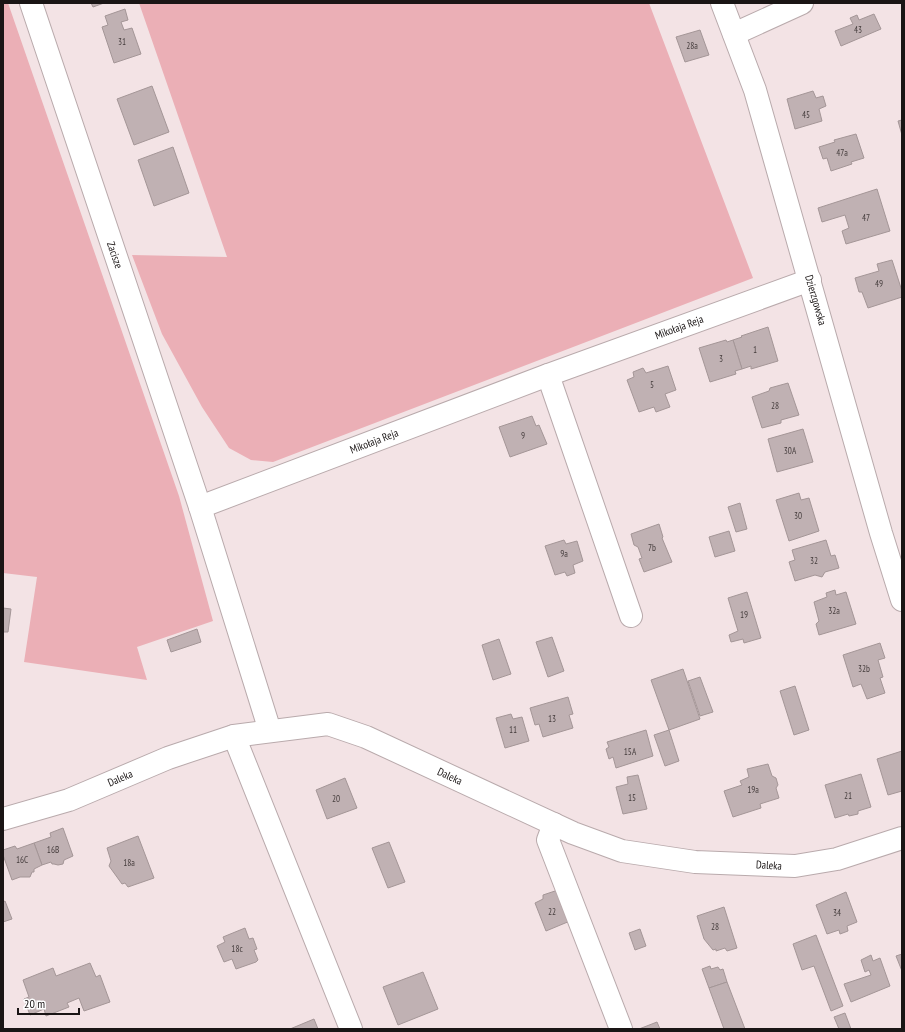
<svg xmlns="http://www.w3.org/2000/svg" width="905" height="1032" viewBox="0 0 905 1032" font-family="'PT Sans Narrow',sans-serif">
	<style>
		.green { fill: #ebafb6 }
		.building { fill: #c0b1b3; stroke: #a49697 }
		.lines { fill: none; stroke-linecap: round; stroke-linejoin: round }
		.minor-casing { stroke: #b9aaac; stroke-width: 24 }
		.minor { stroke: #fff; stroke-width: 22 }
		.labels { text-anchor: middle; stroke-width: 3.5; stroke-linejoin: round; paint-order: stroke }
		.number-label { font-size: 9px; fill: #443c3c }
		.street-label { font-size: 11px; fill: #1a1515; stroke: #fff }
	</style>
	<rect width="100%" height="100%" fill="#f3e3e5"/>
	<g class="green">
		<path d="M3 3H8L179 496 213 621 137 647 147 680 24 662 37 577 3 573Z"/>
		<path d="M139 3H649L753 278 273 462 251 460 229 448 202 407 162 334 132 255 227 257Z"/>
	</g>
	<g class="building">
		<path d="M91 3H104L93 7Z"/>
		<path d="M125 9 128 20 121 22 124 30 132 28 141 54 114 63 102 27 108 25 105 16Z"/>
		<path d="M874 14 881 29 841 46 835 31 853 24 850 18 857 15 859 20Z"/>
		<path d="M700 30 709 55 685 62 676 37Z"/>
		<path d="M152 86 169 132 134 145 117 99Z"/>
		<path d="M813 91 816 98 823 96 826 106 819 109 822 121 795 129 787 99Z"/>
		<path d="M902 120V135L898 121Z"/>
		<path d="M856 134 864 158 851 162 852 164 831 171 827 158 823 159 819 147 835 142 834 140Z"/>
		<path d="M173 147 189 193 154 206 138 160Z"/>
		<path d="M877 189 890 231 846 244 842 231 849 228 845 215 822 222 818 208Z"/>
		<path d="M892 260 902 291V297L868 308 862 292H859L855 278 879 271 877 264Z"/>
		<path d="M768 327 778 361 751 369V366L742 369 733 340 742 337 741 336Z"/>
		<path d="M726 340 727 342 733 340 742 369 735 371 736 374 710 382 699 348Z"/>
		<path d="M668 366 676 390 665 394 670 407 656 412 654 407 639 412 627 380 634 377 633 372 643 368 646 373Z"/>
		<path d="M788 383 799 415 781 420V423L762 428 752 397 769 391 770 388Z"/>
		<path d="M532 416 536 426 539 425 547 444 510 457 499 427Z"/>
		<path d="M803 429 813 462 777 472 768 439Z"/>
		<path d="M799 493 801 500 809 498 819 531 789 541 776 500Z"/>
		<path d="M740 503 747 529 736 532 728 507Z"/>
		<path d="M659 524 663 537 662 538 672 562 644 572 639 559 642 558 638 547 634 545 631 534Z"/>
		<path d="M729 531 735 551 715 557 709 537Z"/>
		<path d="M564 540 566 544 577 541 583 561 573 565 575 573 567 576 565 572 555 575 545 546Z"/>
		<path d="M826 540 831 556 835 555 839 568 825 572 822 577 815 575 795 581 789 562 795 560 792 550Z"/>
		<path d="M835 590 836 595 846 592 856 624 819 635 816 624 819 621 814 602 827 597 826 593Z"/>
		<path d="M747 592 761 638 744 643 743 639 731 642 729 635 738 631 728 598Z"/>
		<path d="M3 608 11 609 8 632H3Z"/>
		<path d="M197 629 201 642 171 652 167 640Z"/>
		<path d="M552 637 564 671 548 677 536 642Z"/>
		<path d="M499 639 511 674 493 680 482 645Z"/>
		<path d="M880 643 885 658 878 660 883 677 880 678 885 693 867 699 861 684 853 687 843 655Z"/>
		<path d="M683 669 700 719 669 730 651 680Z"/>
		<path d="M700 677 713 712 700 716 688 681Z"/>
		<path d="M795 686 809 730 794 735 780 691Z"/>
		<path d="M568 697 573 714 569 715 573 728 543 737 539 724 535 725 530 708Z"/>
		<path d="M511 714 513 719 522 717 529 741 505 748 496 718Z"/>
		<path d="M646 730 653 756 616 768 613 757 609 759 606 749 609 747 607 742Z"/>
		<path d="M669 730 679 761 665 766 654 735Z"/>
		<path d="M902 751V791L888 795 877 759Z"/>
		<path d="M768 764 772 776 776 778 778 785 776 788 779 798 760 804 761 808 733 817 724 791 742 785 740 781 749 777 747 769Z"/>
		<path d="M861 774 871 807 858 811V814L849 816 848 814 835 818 825 785Z"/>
		<path d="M638 775 647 809 623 814 616 787 628 784 627 777Z"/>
		<path d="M345 778 357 808 327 819 316 790Z"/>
		<path d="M63 828 73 856 64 860 63 864 58 865 54 864H52L51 862 42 865 34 843 51 837 50 833Z"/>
		<path d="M138 836 154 878 128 887 125 883 122 884 109 866 111 861 107 848Z"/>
		<path d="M389 842 405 882 388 888 372 848Z"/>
		<path d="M34 843 42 865 34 869V872H32L30 877H20L12 880 3 855V850L15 846 17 849Z"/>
		<path d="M558 890 570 921 546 931 535 903 543 899V895Z"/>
		<path d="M846 892 857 922 847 926 848 931 840 934 839 930 827 934 816 905Z"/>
		<path d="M5 901 12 919 3 922V902Z"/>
		<path d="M724 907 737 948 727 951 725 948 716 951V949L713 950 704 939 697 916Z"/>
		<path d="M245 928 249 939 253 938 257 949 254 950 258 960 256 962 236 969 232 959 224 962 217 946 225 942 223 937Z"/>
		<path d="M640 929 646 946 635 950 629 933Z"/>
		<path d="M816 935 843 1006 831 1011 814 966 802 970 793 944Z"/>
		<path d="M902 954V971L896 956Z"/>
		<path d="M871 955 873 961 880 958 890 986 851 1002 844 984 871 975 869 970 865 972 861 960Z"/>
		<path d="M90 963 96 977 100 975 110 1002 84 1011 79 998 67 1003 69 1007 46 1016 44 1009 30 1015 24 999 29 997 23 980 53 968 56 976Z"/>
		<path d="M710 966 711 969 718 967 720 970 723 969 727 982 709 988 702 969Z"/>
		<path d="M423 972 438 1009 398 1025 383 987Z"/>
		<path d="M727 982 745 1029H724L709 988Z"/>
		<path d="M845 1013 851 1029H839L834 1017Z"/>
		<path d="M314 1019 318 1029H290Z"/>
		<path d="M657 1022 660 1029H639Z"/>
	</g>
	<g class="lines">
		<defs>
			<g id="minor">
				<path d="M31 3 200 507 270 731"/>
				<path d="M722 3 755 90 881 533 902 600"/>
				<path d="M734 34 802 3"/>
				<path d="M200 507 548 375"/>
				<path d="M631 616 548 375 810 280"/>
				<path d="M234 736 351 1029"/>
				<path d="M3 819 69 800 168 758 234 736 328 724 366 737 573 833 622 851 695 862 795 866 837 859 902 838"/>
				<path d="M554 824 548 840 621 1029"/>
			</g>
		</defs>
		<use href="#minor" class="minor-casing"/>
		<use href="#minor" class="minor"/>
	</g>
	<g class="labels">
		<g class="number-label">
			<text x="858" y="33">43</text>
			<text x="122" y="45">31</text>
			<text x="692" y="49">28a</text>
			<text x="806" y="118">45</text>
			<text x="842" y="156">47a</text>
			<text x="866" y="221">47</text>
			<text x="879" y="287">49</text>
			<text x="755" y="353">1</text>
			<text x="721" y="362">3</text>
			<text x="652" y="388">5</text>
			<text x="775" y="409">28</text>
			<text x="523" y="439">9</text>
			<text x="790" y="454">30A</text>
			<text x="798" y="519">30</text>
			<text x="652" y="551">7b</text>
			<text x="564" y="557">9a</text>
			<text x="814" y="564">32</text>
			<text x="834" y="614">32a</text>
			<text x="744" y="618">19</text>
			<text x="864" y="672">32b</text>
			<text x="552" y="722">13</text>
			<text x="513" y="733">11</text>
			<text x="630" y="755">15A</text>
			<text x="753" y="793">19a</text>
			<text x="848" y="799">21</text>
			<text x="632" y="801">15</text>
			<text x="336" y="802">20</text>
			<text x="53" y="853">16B</text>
			<text x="22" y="863">16C</text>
			<text x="129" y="866">18a</text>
			<text x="552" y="915">22</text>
			<text x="837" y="916">34</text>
			<text x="715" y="930">28</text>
			<text x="237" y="952">18c</text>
		</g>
		<g class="street-label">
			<text transform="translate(115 255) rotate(71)" y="4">Zacisze</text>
			<text transform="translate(816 300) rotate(74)" y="4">Dzierzgowska</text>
			<text transform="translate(679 327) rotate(-20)" y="4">Mikołaja Reja</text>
			<text transform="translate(374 441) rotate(-21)" y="4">Mikołaja Reja</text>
			<text transform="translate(450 776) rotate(25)" y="4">Daleka</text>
			<text transform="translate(120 778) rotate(-23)" y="4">Daleka</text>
			<text transform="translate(769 865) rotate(3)" y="4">Daleka</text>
		</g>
	</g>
	<rect width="905" height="1032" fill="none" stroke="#1a1515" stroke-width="8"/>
	<path d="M18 1008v6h61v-6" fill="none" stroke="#1a1515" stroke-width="2"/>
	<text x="24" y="1008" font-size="12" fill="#1a1515" stroke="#ffffff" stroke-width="3" paint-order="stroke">20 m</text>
</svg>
